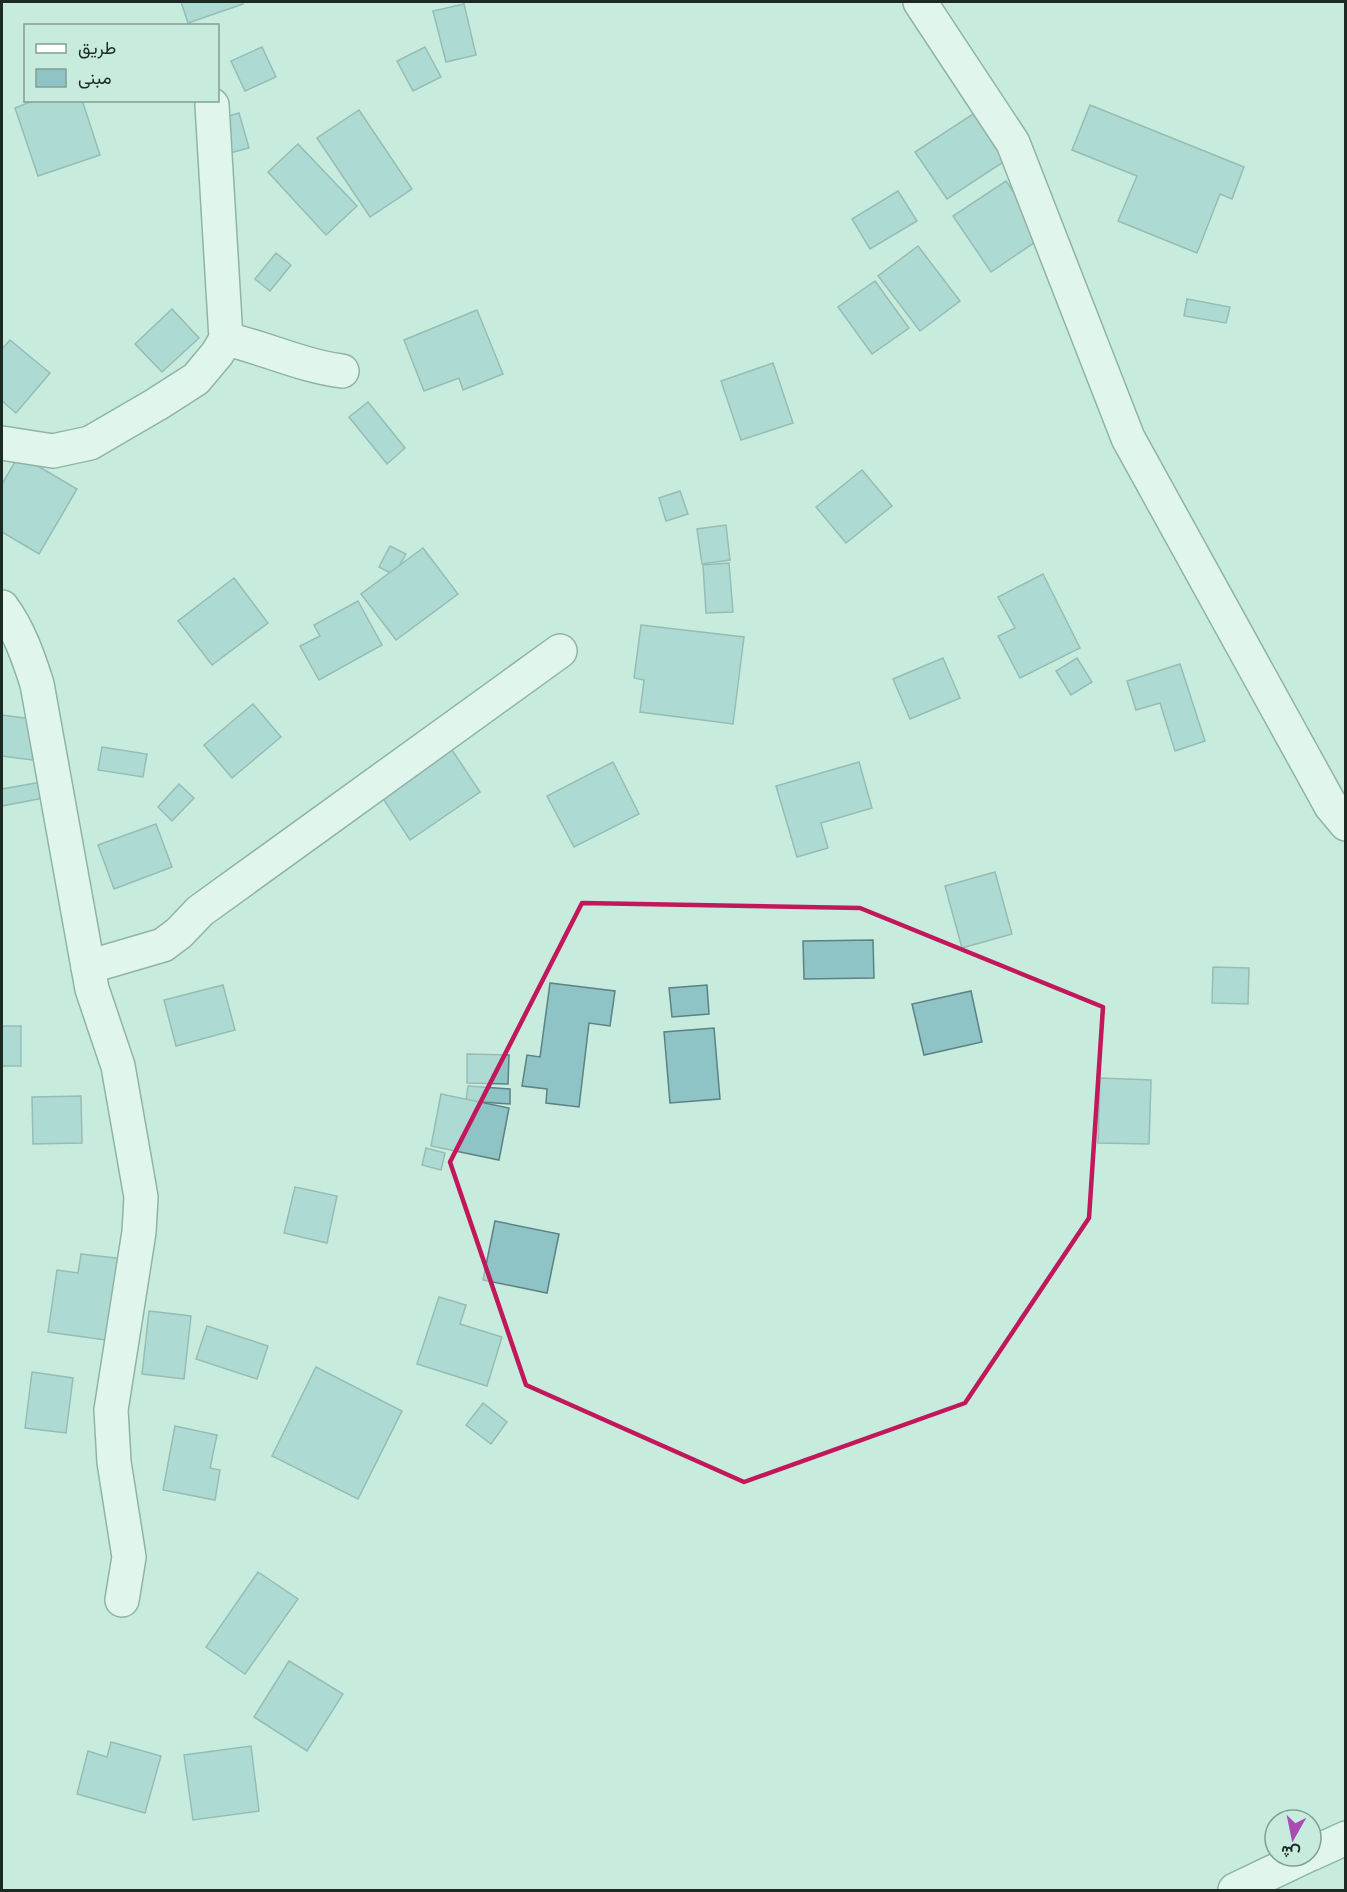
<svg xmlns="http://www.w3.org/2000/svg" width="1347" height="1892" viewBox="0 0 1347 1892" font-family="'Work Sans',Vazirmatn,sans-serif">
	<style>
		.building { fill: #8ec4c6; stroke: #5b8284; stroke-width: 1.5 }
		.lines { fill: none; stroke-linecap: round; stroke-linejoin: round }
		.minor-casing { stroke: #4d6e61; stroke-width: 36 }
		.highway-casing { stroke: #4d6e61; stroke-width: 36 }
		.minor { stroke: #fff; stroke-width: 33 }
		.highway { stroke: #fff; stroke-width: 33 }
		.marked { fill: none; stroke: #c2185b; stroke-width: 4.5; stroke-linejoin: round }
	</style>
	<rect width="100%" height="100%" fill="#c7ecdd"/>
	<g class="building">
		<path d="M181 2H242L243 4 188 23Z"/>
		<path d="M464 4 476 55 446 62 433 11Z"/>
		<path d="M262 47 276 77 245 91 231 61Z"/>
		<path d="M425 47 441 77 413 91 397 61Z"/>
		<path d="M35 100H82L100 155 38 176 15 108Z"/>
		<path d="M1090 105 1244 167 1232 199 1220 194 1197 253 1118 221 1137 176 1072 150Z"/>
		<path d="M982 108 1014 155 947 199 915 152Z"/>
		<path d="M359 110 412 189 370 217 317 138Z"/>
		<path d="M239 113 249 148 226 154 216 120Z"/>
		<path d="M298 144 357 206 326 235 268 172Z"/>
		<path d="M1006 181 1044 236 991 272 953 216Z"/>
		<path d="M898 191 917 221 870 249 852 219Z"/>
		<path d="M918 246 960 301 920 331 878 276Z"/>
		<path d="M276 253 291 265 270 291 255 279Z"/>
		<path d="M875 281 909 328 872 354 838 307Z"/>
		<path d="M1187 299 1230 307 1226 323 1184 316Z"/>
		<path d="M172 309 199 338 162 372 135 344Z"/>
		<path d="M477 310 503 374 463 390 459 378 424 391 404 340Z"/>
		<path d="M10 340 50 373 16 413 2 401V349Z"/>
		<path d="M773 363 793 423 741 440 721 381Z"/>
		<path d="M368 402 405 448 387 464 349 417Z"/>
		<path d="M19 455 77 489 39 554 2 532V484Z"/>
		<path d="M862 470 892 506 846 543 816 507Z"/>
		<path d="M680 491 688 514 666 521 659 498Z"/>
		<path d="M726 525 730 560 702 564 697 529Z"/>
		<path d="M390 546 406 554 394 575 379 567Z"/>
		<path d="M423 548 458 594 396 640 361 594Z"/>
		<path d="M729 563 733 612 706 613 703 565Z"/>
		<path d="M1043 574 1080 648 1020 678 998 636 1015 628 998 597Z"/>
		<path d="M234 578 268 623 212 665 178 621Z"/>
		<path d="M358 601 382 645 319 680 300 646 320 636 314 625Z"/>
		<path d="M641 625 744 637 733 724 640 712 644 680 634 678Z"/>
		<path d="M943 658 960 698 910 719 893 679Z"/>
		<path d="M1077 658 1092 682 1071 695 1056 671Z"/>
		<path d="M1180 664 1205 741 1175 751 1160 703 1136 710 1127 681Z"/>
		<path d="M253 704 281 737 232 778 204 745Z"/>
		<path d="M2 715 38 720 32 760 2 756Z"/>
		<path d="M446 741 480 792 410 840 382 797Z"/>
		<path d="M102 747 147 754 143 777 98 770Z"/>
		<path d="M613 762 639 814 574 847 547 796Z"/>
		<path d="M859 762 872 808 821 823 828 848 797 857 776 786Z"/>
		<path d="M41 782 44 798 2 806V789Z"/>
		<path d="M179 784 194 798 172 821 158 807Z"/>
		<path d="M156 824 172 867 114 889 98 845Z"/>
		<path d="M995 872 1012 934 962 948 945 886Z"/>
		<path d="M873 940 874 978 804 979 803 941Z"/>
		<path d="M1213 967 1249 968 1248 1004 1212 1003Z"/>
		<path d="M550 983 615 991 610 1026 589 1023 579 1107 546 1103 547 1089 522 1086 527 1055 540 1057Z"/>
		<path d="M223 985 235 1030 176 1046 164 1000Z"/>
		<path d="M707 985 709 1014 672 1017 669 988Z"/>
		<path d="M971 991 982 1042 924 1055 912 1004Z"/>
		<rect x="2" y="1026" width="19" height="40"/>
		<path d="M714 1028 720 1099 670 1103 664 1032Z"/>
		<path d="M467 1054 509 1055 508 1084 467 1083Z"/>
		<path d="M1100 1078 1151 1080 1149 1144 1098 1143Z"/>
		<path d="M468 1086 510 1089V1104L466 1101Z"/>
		<path d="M441 1094 509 1108 499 1160 431 1146Z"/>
		<path d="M81 1096 82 1143 33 1144 32 1097Z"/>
		<path d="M426 1148 445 1153 441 1170 422 1165Z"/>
		<path d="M295 1187 337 1196 327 1243 284 1233Z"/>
		<path d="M495 1221 559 1234 547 1293 483 1280Z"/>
		<path d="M81 1254 124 1259 113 1341 48 1332 57 1270 78 1273Z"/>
		<path d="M439 1297 466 1305 460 1324 502 1337 487 1386 417 1364Z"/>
		<path d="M149 1311 191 1316 184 1379 142 1374Z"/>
		<path d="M207 1326 268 1346 257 1379 196 1359Z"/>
		<path d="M316 1367 402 1411 358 1499 272 1456Z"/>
		<path d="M32 1372 73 1378 66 1433 25 1428Z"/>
		<path d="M483 1403 507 1422 491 1444 466 1425Z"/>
		<path d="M175 1426 217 1435 210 1468 220 1470 215 1500 163 1490Z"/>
		<path d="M258 1572 298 1599 245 1674 206 1647Z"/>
		<path d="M289 1661 343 1694 307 1751 254 1717Z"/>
		<path d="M111 1742 161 1756 145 1813 77 1794 88 1751 107 1757Z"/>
		<path d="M251 1746 259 1811 193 1820 184 1755Z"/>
	</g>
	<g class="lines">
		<defs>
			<g id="minor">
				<path d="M920 2 1013 143 1128 438 1331 806 1346 824"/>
				<path d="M226 339C265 348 302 366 342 371"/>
				<path d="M2 443 53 451 90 443 157 404 196 379 217 354 226 339 212 105"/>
				<path d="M2 607C19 630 28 656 37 684L92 989 118 1066 141 1197 139 1232 111 1410 114 1462 129 1557 122 1600"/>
				<path d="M88 967 163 945 179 933 200 911 560 651"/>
			</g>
			<g id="highway">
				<path d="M1311 1854 1346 1838"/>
				<path d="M1235 1890 1306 1856"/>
			</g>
		</defs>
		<use href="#minor" class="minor-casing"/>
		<use href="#highway" class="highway-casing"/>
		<use href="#minor" class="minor"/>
		<use href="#highway" class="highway"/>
	</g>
	<path d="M0 0H1347V1892H0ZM582 903 860 908 1103 1007 1089 1218 965 1403 744 1482 526 1385 450 1162Z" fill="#c7ecdd" fill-opacity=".55" fill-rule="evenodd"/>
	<path class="marked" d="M582 903 860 908 1103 1007 1089 1218 965 1403 744 1482 526 1385 450 1162Z"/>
	<rect width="1347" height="1892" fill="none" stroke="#1c2a24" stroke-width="6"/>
	<rect x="24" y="24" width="195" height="78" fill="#c7ecdd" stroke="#839e93" stroke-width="1.5"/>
	<rect x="36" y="44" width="30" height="9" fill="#ffffff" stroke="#839e93" stroke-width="1.5"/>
	<text x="78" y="54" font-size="18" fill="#1c2a24">طريق</text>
	<rect x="36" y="69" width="30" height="18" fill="#8ec4c6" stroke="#839e93" stroke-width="1.5"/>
	<text x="78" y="84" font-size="18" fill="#1c2a24">مبنى</text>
	<g transform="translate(1293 1838) rotate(189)"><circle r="28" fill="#c7ecdd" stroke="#839e93" stroke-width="1.5"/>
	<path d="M0-4.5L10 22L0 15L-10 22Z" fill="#aa4cb5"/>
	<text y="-9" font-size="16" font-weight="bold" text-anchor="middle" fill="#1c2a24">ش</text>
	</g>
</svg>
